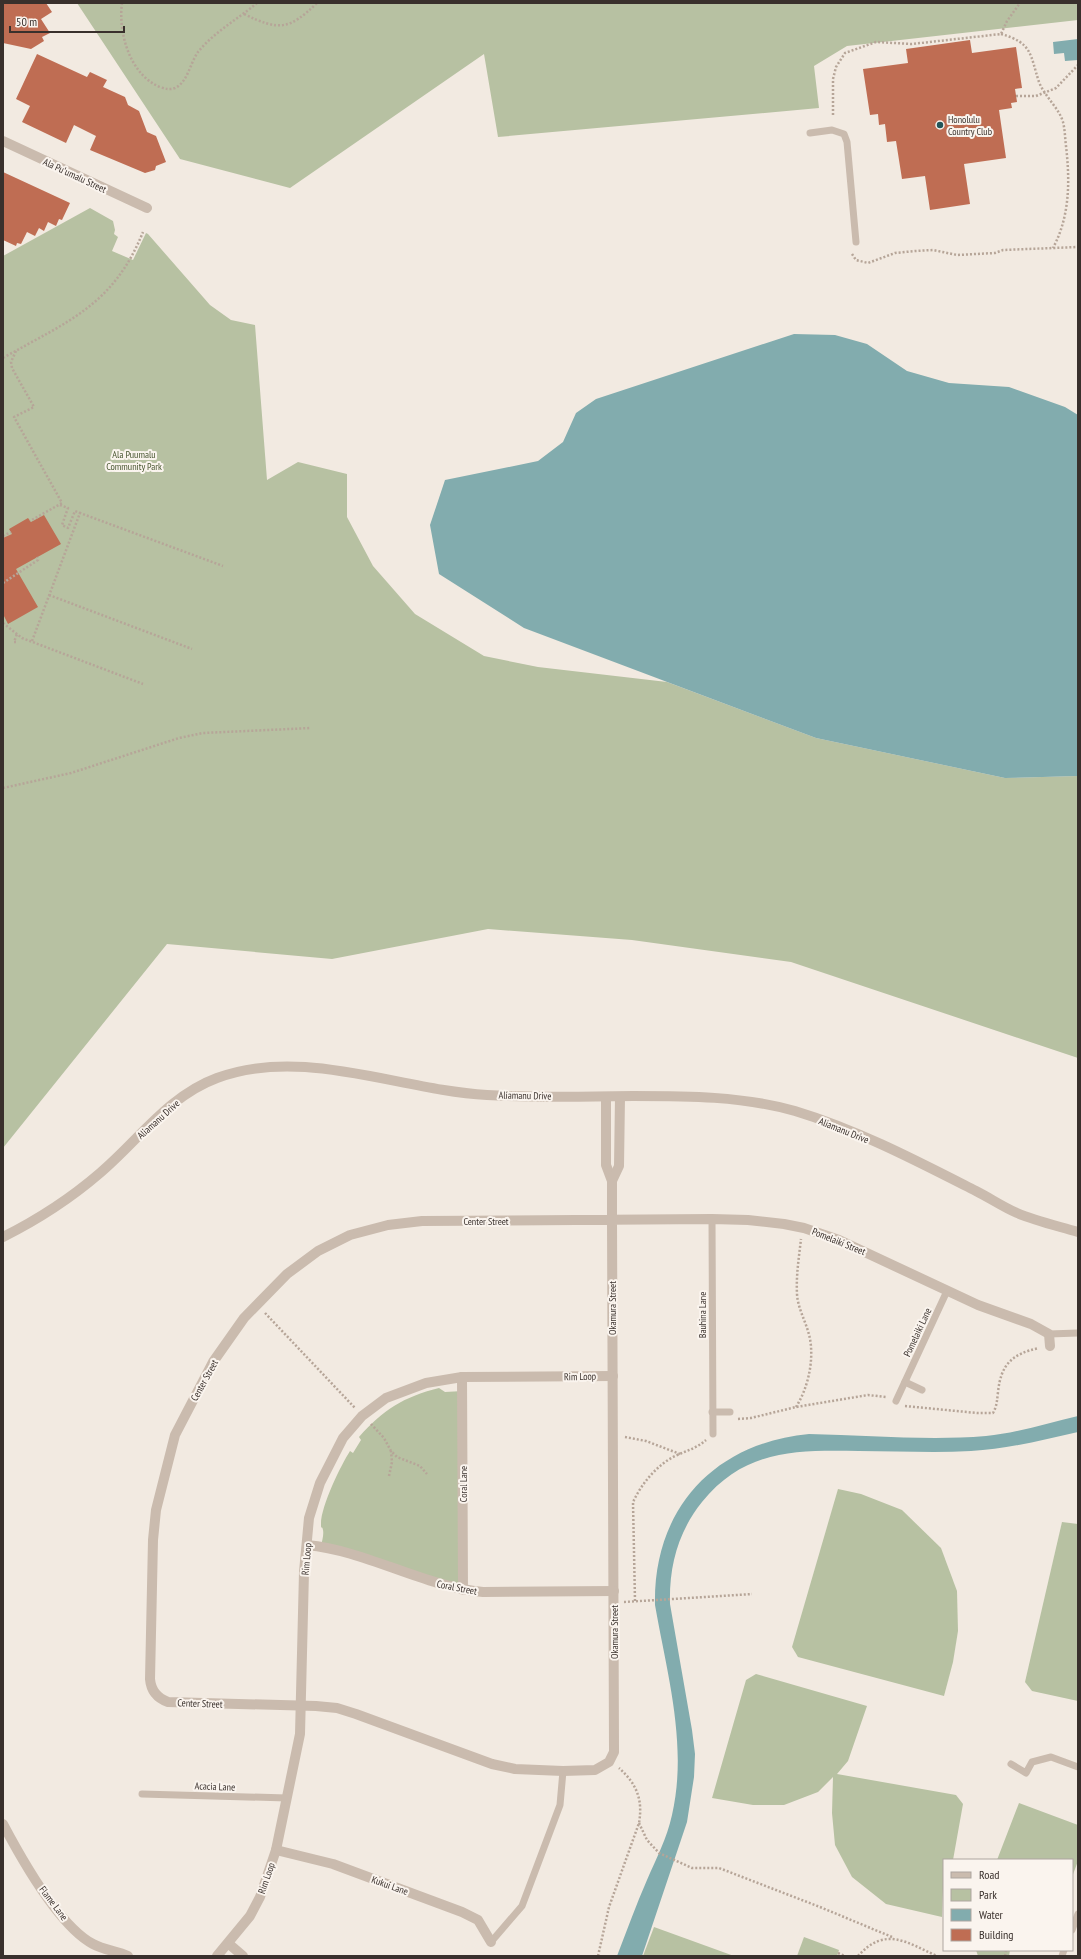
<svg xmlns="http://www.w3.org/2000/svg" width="1081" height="1959" viewBox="0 0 1081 1959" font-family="'PT Sans Narrow',sans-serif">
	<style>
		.green { fill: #b7c1a2 }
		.water { fill: #82acae }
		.building { fill: #bf6d53 }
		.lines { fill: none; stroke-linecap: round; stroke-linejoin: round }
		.path { stroke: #b6a598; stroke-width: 2.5; stroke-dasharray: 2 2; stroke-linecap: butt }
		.service { stroke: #cabbae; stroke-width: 7 }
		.minor { stroke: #cabbae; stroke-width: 10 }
		.tertiary { stroke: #cabbae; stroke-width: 10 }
		.poi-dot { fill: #235559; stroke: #faf4ee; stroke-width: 1.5 }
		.labels { text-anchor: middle; stroke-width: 4; stroke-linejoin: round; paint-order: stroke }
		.poi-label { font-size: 10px; fill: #39302c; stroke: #faf4ee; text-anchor: start }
		.street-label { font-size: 10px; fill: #39302c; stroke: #faf4ee }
		.park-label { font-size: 10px; fill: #485631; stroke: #faf4ee }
	</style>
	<rect width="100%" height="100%" fill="#f2eae1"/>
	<g class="green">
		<path d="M77 3H1078V20L847 46 814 66 819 108 498 137 484 54 290 188 180 159Z"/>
		<path d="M90 208 113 221 115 230 114 234 118 237 112 251 133 260 146 233 148 234 210 305 231 320 255 325 267 480 298 462 347 474V517L373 566 415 614 484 656 538 667 667 682 816 738 1005 778 1078 776V1058L791 962 632 940 488 929 332 959 167 944 3 1148V256Z"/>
		<path d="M439 1388 445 1392 463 1391V1590L321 1546C322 1541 324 1535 323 1530 322 1525 321 1530 321 1525 320 1508 341 1465 350 1451L353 1453 361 1440 359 1437C383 1410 403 1397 439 1388Z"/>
		<path d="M838 1489 861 1494 902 1510 941 1548 957 1591 958 1631 953 1662 944 1696 798 1657 792 1647Z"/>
		<path d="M1062 1522 1078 1524V1701L1032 1691 1025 1682Z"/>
		<path d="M756 1674 867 1706 848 1761 837 1774 956 1795 963 1804 953 1860H944L942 1917 886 1904 852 1877 835 1845 832 1813 833 1777 818 1792 784 1805H753L712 1798 746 1680Z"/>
		<path d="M1019 1803 1078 1825V1861L1072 1877V1860H997Z"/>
		<path d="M654 1927 734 1956H643Z"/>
		<path d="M804 1937 839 1950 837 1956H797Z"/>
		<path d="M976 1950H1010L1009 1956H978Z"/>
	</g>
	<g class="water">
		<path d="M1078 39V60L1065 61 1064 53 1054 54 1053 42Z"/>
		<path d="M794 334 835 335 867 344 907 371 949 383 1009 387 1065 407 1078 415V776L1005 778 816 738 524 628 439 574 430 525 445 480 538 461 563 442 576 413 596 399Z"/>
		<path d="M1078 1416V1432C1043 1440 1007 1449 971 1451 934 1453 896 1451 859 1451 797 1450 745 1449 702 1502 678 1532 669 1566 670 1604L692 1730 695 1754 694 1777 687 1822 642 1956H617C627 1930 636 1905 647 1880 656 1859 667 1838 672 1815 688 1745 667 1674 655 1605 653 1509 714 1443 809 1434 868 1435 927 1441 986 1436 1017 1433 1048 1423 1078 1416Z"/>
	</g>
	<g class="building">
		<path d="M3 3H46L52 12 41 19 50 33 42 37 44 41 31 49 3 43Z"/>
		<path d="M970 40 972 53 1016 47 1022 88 1015 89 1017 102 1011 103 1012 108 999 110 1006 158 964 164 970 204 930 210 925 176 902 179 896 141 887 142 885 124 879 125 878 114 870 115 863 69 908 63 906 49Z"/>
		<path d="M37 54 87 77 90 72 107 80 103 87 125 97 128 105 139 111 147 132 156 136 166 162 156 166 155 170 145 173 90 150 96 136 74 125 66 143 22 122 30 106 16 99Z"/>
		<path d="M3 172 70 203 62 220 59 219 56 226 48 222 44 231 39 228 35 236 27 232 21 244 17 243 16 246 3 240Z"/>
		<path d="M44 515 61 544 16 569 38 607 8 624 3 614V538L12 534 9 529 28 518 31 522Z"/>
	</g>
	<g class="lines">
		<g class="path">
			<path d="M122 3C118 33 130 75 160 87 166 89 170 90 175 88 188 82 190 63 198 52 214 32 238 19 257 3"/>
			<path d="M244 14C279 31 289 30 317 3"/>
			<path d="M1001 34C1033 43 1030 55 1039 82 1045 97 1059 108 1063 122 1065 130 1065 138 1066 146 1070 181 1070 216 1053 248"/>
			<path d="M1016 96H1036L1056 88 1078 65"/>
			<path d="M833 115V79L836 67 845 53 876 42 912 44 1001 34 1007 21 1020 3"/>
			<path d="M852 254 856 260 868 263 895 253 915 251 933 250 957 255 995 253 1003 250 1078 247"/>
			<path d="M16 351 11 362 12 368 34 407 14 417 62 503 30 521"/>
			<path d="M3 358C68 321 113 306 143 232"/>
			<path d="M60 505 68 508 62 525 68 528 75 511 80 513"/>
			<path d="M3 536 11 532"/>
			<path d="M3 583 38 560 37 557"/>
			<path d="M49 595 192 649"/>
			<path d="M3 623 22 638 143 684"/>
			<path d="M32 641 80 513 223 566"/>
			<path d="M16 642H14L17 634"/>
			<path d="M3 788 71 773 179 738 203 733 311 728"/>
			<path d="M265 1313 355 1408"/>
			<path d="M905 1406 977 1413H993C997 1406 997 1400 998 1392 1001 1364 1012 1354 1039 1348"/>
			<path d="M796 1407C808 1388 814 1361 810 1339 807 1323 798 1310 797 1294 796 1275 799 1257 801 1239"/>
			<path d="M738 1419 751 1418 796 1407 868 1395 886 1397"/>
			<path d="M371 1424 384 1438 391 1451 397 1457 420 1466 427 1474"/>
			<path d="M625 1437 646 1441 680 1454"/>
			<path d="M389 1476 392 1462 391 1451"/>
			<path d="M635 1601 633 1502C642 1483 657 1465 675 1456 686 1451 697 1448 706 1440"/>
			<path d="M624 1602 752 1594"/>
			<path d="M639 1823 647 1840 659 1853 692 1868H719L820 1907 892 1937"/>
			<path d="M838 1953 845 1956"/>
			<path d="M598 1956 609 1907 639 1823C643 1800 637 1784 619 1768"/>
			<path d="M858 1956C885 1926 906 1942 937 1956"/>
			<path d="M1005 1956 1006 1950"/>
		</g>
		<g class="service">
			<path d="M810 133 832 130 844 134 847 142 856 242"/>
			<path d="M712 1219 713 1434"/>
			<path d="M1049 1334 1078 1333"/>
			<path d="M905 1382 922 1390"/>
			<path d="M896 1401 947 1291"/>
			<path d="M712 1412H730"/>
			<path d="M1011 1764 1026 1773 1032 1762 1051 1757 1078 1767"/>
			<path d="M142 1794 287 1798"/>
			<path d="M1072 1930 1078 1914"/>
			<path d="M491 1942 522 1906 560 1805 563 1771"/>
			<path d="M1062 1956 1064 1950"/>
		</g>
		<g class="minor">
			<path d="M606 1097V1165L612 1181"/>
			<path d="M620 1097 619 1166 612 1181V1220L614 1747V1752L609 1762 595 1770 563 1771 515 1769 492 1764 356 1714 337 1708 316 1706 168 1702C157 1698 151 1691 150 1679L153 1540 156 1510 175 1435 213 1362 244 1318 287 1274 318 1251 350 1235 388 1225 422 1221 712 1219 748 1220 784 1224 804 1228 839 1240 978 1305 1031 1324 1049 1334 1050 1346"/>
			<path d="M462 1377 463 1590"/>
			<path d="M307 1545C368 1551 421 1586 483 1592L614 1591"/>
			<path d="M3 1824C21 1858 59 1926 93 1944 104 1950 117 1951 128 1956"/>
			<path d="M276 1850 333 1864 462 1912 478 1920 491 1942"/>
			<path d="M229 1944 243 1956"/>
			<path d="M217 1956 250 1916 260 1897 276 1850 300 1734 304 1572 309 1518 320 1483 343 1438 362 1416 386 1398 426 1383 462 1377 613 1376"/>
		</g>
		<g class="tertiary">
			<path d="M3 141 147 208"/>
			<path d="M3 1237C37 1220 71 1198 100 1173 138 1141 168 1096 217 1078 303 1046 399 1090 487 1095 535 1098 584 1097 633 1096 687 1096 742 1096 795 1111 858 1130 917 1161 976 1191 990 1198 1003 1207 1017 1213 1036 1221 1058 1226 1078 1232"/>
		</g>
	</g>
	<circle class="poi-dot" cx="940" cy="125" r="4"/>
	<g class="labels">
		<g class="poi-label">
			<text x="948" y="123">Honolulu<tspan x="948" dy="12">Country Club</tspan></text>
		</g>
		<g class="street-label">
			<text transform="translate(75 175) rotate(25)" y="4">Ala Puʻumalu Street</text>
			<text transform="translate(525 1095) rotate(1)" y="4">Aliamanu Drive</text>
			<text transform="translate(158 1119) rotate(-42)" y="4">Aliamanu Drive</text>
			<text transform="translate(844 1130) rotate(22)" y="4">Aliamanu Drive</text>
			<text x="486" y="1225">Center Street</text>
			<text transform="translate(839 1241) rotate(22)" y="4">Pomelaiki Street</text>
			<text transform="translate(612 1308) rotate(-90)" y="4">Okamura Street</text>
			<text transform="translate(702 1315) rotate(-90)" y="4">Bauhina Lane</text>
			<text transform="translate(917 1332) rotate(-65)" y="4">Pomelaiki Lane</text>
			<text transform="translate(580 1376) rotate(-1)" y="4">Rim Loop</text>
			<text transform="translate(204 1380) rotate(-61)" y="4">Center Street</text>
			<text transform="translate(463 1484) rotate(-90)" y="4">Coral Lane</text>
			<text transform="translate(306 1559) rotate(-85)" y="4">Rim Loop</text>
			<text transform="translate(457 1587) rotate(11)" y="4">Coral Street</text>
			<text transform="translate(614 1632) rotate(-90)" y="4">Okamura Street</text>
			<text transform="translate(200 1703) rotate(2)" y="4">Center Street</text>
			<text transform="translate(215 1786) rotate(2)" y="4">Acacia Lane</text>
			<text transform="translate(266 1878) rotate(-71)" y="4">Rim Loop</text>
			<text transform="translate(390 1885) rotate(20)" y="4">Kukui Lane</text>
			<text transform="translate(54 1903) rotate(53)" y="4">Flame Lane</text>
		</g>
		<g class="park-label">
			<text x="134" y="458">Ala Puumalu<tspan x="134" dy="12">Community Park</tspan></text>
		</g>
	</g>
	<rect width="1081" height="1959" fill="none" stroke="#39302c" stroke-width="8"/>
	<rect x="943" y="1859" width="130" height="92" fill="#faf4ee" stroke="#ada6a0"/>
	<rect x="951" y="1872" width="20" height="6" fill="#cabbae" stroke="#ada6a0"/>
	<text x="979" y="1879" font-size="12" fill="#39302c">Road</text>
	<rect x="951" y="1889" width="20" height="12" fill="#b7c1a2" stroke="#ada6a0"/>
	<text x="979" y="1899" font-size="12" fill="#39302c">Park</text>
	<rect x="951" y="1909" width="20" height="12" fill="#82acae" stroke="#ada6a0"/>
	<text x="979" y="1919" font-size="12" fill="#39302c">Water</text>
	<rect x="951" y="1929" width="20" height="12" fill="#bf6d53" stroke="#ada6a0"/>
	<text x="979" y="1939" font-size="12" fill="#39302c">Building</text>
	<path d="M10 26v6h114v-6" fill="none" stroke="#39302c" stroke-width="2"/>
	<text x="16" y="26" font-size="12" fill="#39302c" stroke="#faf4ee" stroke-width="3" paint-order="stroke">50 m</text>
</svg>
